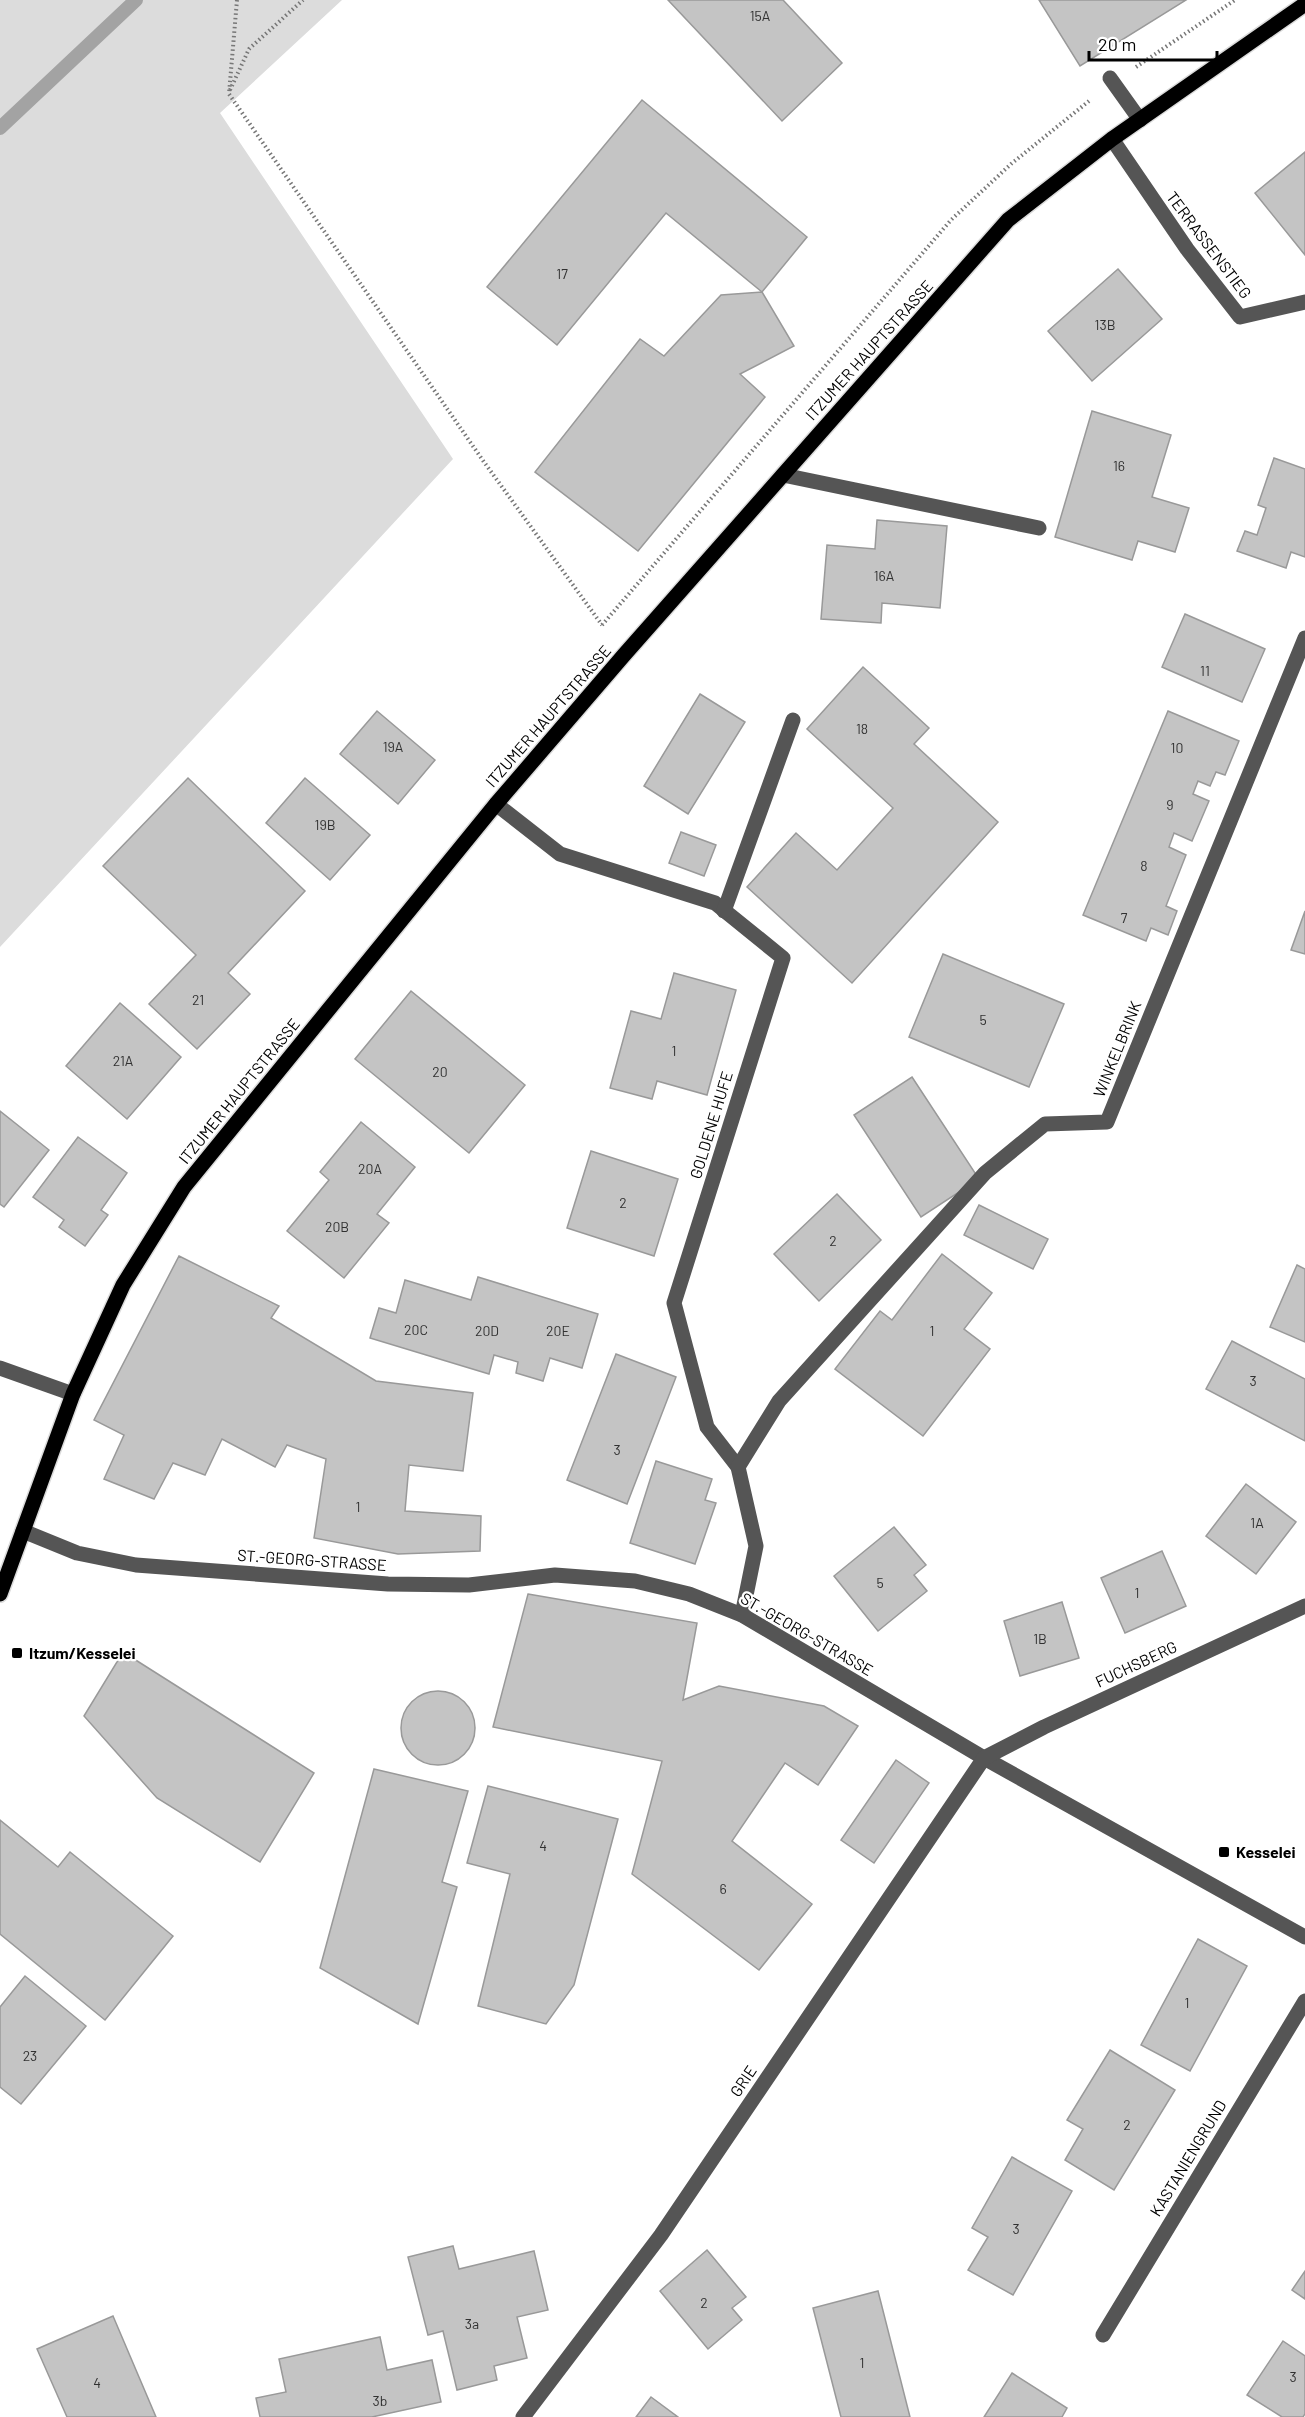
<svg xmlns="http://www.w3.org/2000/svg" width="1305" height="2417" viewBox="0 0 1305 2417" font-family="Barlow,sans-serif">
	<style>
		.green { fill: #dcdcdc }
		.lines { fill: none; stroke-linecap: round; stroke-linejoin: round }
		.stream { stroke: #a3a3a3; stroke-width: 14 }
		.building { fill: #c4c4c4; stroke: #999; stroke-width: 1.5 }
		.major-casing { stroke: #dbdbdb; stroke-width: 18 }
		.path { stroke: #777; stroke-width: 4; stroke-dasharray: 1.5 3; stroke-linecap: butt }
		.minor { stroke: #555; stroke-width: 15 }
		.major { stroke: #000; stroke-width: 15 }
		.poi-dot { fill: #000; stroke: #fff; stroke-width: 2 }
		.labels { text-anchor: middle; stroke-width: 4.5; stroke-linejoin: round; paint-order: stroke }
		.number-label { font-size: 14px; fill: #313131 }
		.street-label { font-size: 16px; fill: #000; stroke: #fff }
		.poi-label { font-size: 16px; font-weight: bold; fill: #000; stroke: #fff; text-anchor: start }
	</style>
	<rect width="100%" height="100%" fill="#fff"/>
	<path class="green" d="M0 0H342L220 113 453 459 0 947Z"/>
	<g class="lines">
		<path class="stream" d="M0 128 136 0"/>
	</g>
	<g class="building">
		<path d="M668 0H783L842 63 782 121Z"/>
		<path d="M1039 0H1186L1080 66Z"/>
		<path d="M642 100 807 237 762 292 666 213 557 345 487 287Z"/>
		<path d="M1305 152V255L1255 193Z"/>
		<path d="M1118 269 1162 319 1092 381 1048 331Z"/>
		<path d="M762 292 794 346 740 374 765 397 638 551 535 472 640 339 664 356 721 295Z"/>
		<path d="M1092 411 1171 435 1152 497 1189 508 1175 552 1138 541 1132 560 1055 537Z"/>
		<path d="M1274 458 1305 469V557L1291 552 1286 568 1237 551 1245 531 1257 535 1266 508 1258 505Z"/>
		<path d="M877 520 947 526 940 608 882 603 881 623 821 619 827 545 875 549Z"/>
		<path d="M1185 614 1265 649 1242 702 1162 667Z"/>
		<path d="M863 667 929 728 914 744 998 822 852 983 747 887 796 833 837 870 893 808 807 729Z"/>
		<path d="M700 694 745 722 688 814 644 786Z"/>
		<path d="M377 711 435 760 398 804 340 754Z"/>
		<path d="M1168 711 1239 741 1225 775 1216 772 1210 786 1198 781 1193 794 1209 801 1192 841 1174 833 1169 847 1186 855 1166 906 1177 911 1168 935 1151 928 1146 941 1083 915Z"/>
		<path d="M188 778 305 891 228 973 250 994 197 1049 149 1004 196 955 103 866Z"/>
		<path d="M305 778 370 835 330 880 266 823Z"/>
		<path d="M681 832 716 845 704 876 669 863Z"/>
		<path d="M1305 911V954L1291 950Z"/>
		<path d="M943 954 1064 1004 1029 1087 909 1037Z"/>
		<path d="M674 973 736 990 707 1095 657 1081 652 1099 610 1088 631 1011 661 1019Z"/>
		<path d="M411 991 525 1085 469 1153 355 1059Z"/>
		<path d="M120 1003 181 1057 127 1119 66 1066Z"/>
		<path d="M912 1077 979 1179 921 1217 854 1115Z"/>
		<path d="M0 1111 49 1150 4 1207 0 1204Z"/>
		<path d="M361 1122 415 1167 377 1214 389 1223 344 1278 287 1231 329 1180 320 1172Z"/>
		<path d="M78 1137 127 1173 101 1210 108 1215 85 1246 59 1227 64 1220 33 1197Z"/>
		<path d="M591 1151 678 1179 654 1256 567 1228Z"/>
		<path d="M837 1194 881 1240 819 1301 774 1254Z"/>
		<path d="M979 1205 1048 1239 1033 1269 964 1235Z"/>
		<path d="M942 1254 992 1293 964 1329 990 1349 923 1436 835 1369 880 1311 892 1320Z"/>
		<path d="M179 1256 279 1306 271 1318 376 1381 473 1393 463 1471 409 1465 405 1511 481 1516 480 1551 398 1554 314 1538 326 1459 287 1445 275 1467 222 1439 205 1475 173 1463 154 1499 104 1479 124 1435 94 1420Z"/>
		<path d="M1297 1265 1305 1269V1342L1270 1327Z"/>
		<path d="M478 1277 598 1314 582 1368 550 1358 543 1381 516 1373 518 1362 494 1355 489 1374 370 1338 379 1308 396 1313 405 1280 471 1300Z"/>
		<path d="M1232 1341 1305 1379V1441L1206 1389Z"/>
		<path d="M616 1354 676 1377 627 1504 567 1480Z"/>
		<path d="M656 1461 712 1479 705 1500 716 1503 695 1564 630 1543Z"/>
		<path d="M1246 1484 1296 1522 1256 1574 1206 1536Z"/>
		<path d="M894 1527 926 1565 914 1575 927 1591 878 1631 834 1576Z"/>
		<path d="M1162 1551 1186 1606 1125 1633 1101 1578Z"/>
		<path d="M528 1594 697 1623 683 1700 719 1686 824 1706 858 1726 818 1785 785 1763 732 1841 812 1904 759 1970 632 1874 662 1761 493 1727Z"/>
		<path d="M1062 1602 1079 1658 1020 1676 1004 1621Z"/>
		<path d="M123 1652 314 1773 260 1862 157 1798 84 1716Z"/>
		<circle cx="438" cy="1728" r="37"/>
		<path d="M896 1760 929 1783 874 1863 841 1840Z"/>
		<path d="M374 1769 468 1791 442 1882 457 1887 418 2024 320 1968Z"/>
		<path d="M488 1786 618 1819 574 1985 546 2024 478 2006 510 1874 467 1863Z"/>
		<path d="M0 1820 58 1867 70 1852 173 1936 105 2020 0 1934Z"/>
		<path d="M1198 1939 1247 1966 1190 2071 1141 2045Z"/>
		<path d="M25 1976 86 2026 21 2104 0 2087V2007Z"/>
		<path d="M1110 2050 1175 2090 1114 2190 1065 2160 1083 2129 1067 2120Z"/>
		<path d="M1012 2157 1072 2191 1013 2295 968 2270 988 2237 972 2228Z"/>
		<path d="M453 2246 459 2269 534 2251 548 2310 517 2317 527 2358 494 2366 497 2380 457 2390 443 2331 428 2335 408 2257Z"/>
		<path d="M707 2250 746 2297 732 2308 742 2320 708 2349 660 2291Z"/>
		<path d="M1305 2271V2299L1292 2290Z"/>
		<path d="M878 2291 910 2417H841L813 2308Z"/>
		<path d="M113 2316 156 2417H67L37 2349Z"/>
		<path d="M380 2337 387 2370 432 2360 441 2402 372 2417H260L256 2398 286 2392 279 2359Z"/>
		<path d="M1283 2341 1305 2356V2414L1303 2417H1282L1247 2395Z"/>
		<path d="M1012 2373 1067 2408 1062 2417H984Z"/>
		<path d="M651 2397 678 2417H636Z"/>
	</g>
	<g class="lines">
		<defs>
			<path id="major" d="M0 1594 73 1394 123 1285 184 1187 496 804 624 655 1008 220 1112 139 1305 4"/>
		</defs>
		<use href="#major" class="major-casing"/>
		<g class="path">
			<path d="M237 0 229 94 484 462 602 625"/>
			<path d="M1136 67 1235 0"/>
			<path d="M230 90 249 49 303 0"/>
			<path d="M602 625 951 220 1011 164 1089 101"/>
		</g>
		<g class="minor">
			<path d="M1110 78 1140 120"/>
			<path d="M1112 139 1187 249 1240 317 1305 302"/>
			<path d="M783 475 1039 528"/>
			<path d="M496 804 560 854 715 903 783 958 674 1303 707 1427 738 1467 756 1546 742 1615"/>
			<path d="M724 911 793 720"/>
			<path d="M0 1368 73 1394"/>
			<path d="M738 1467 779 1401 985 1173 1045 1124 1107 1122 1305 638"/>
			<path d="M23 1531 77 1553 136 1565 388 1584 469 1585 555 1575 635 1581 689 1594 742 1615 984 1758 1305 1937"/>
			<path d="M1103 2335 1305 2001"/>
			<path d="M523 2417 661 2235 984 1758 1044 1727 1305 1606"/>
		</g>
		<use href="#major" class="major"/>
	</g>
	<g class="poi-dot">
		<rect x="11" y="1647" width="12" height="12" rx="3"/>
		<rect x="1218" y="1846" width="12" height="12" rx="3"/>
	</g>
	<g class="labels">
		<g class="number-label">
			<text x="760" y="21">15A</text>
			<text x="562" y="279">17</text>
			<text x="1105" y="330">13B</text>
			<text x="1119" y="471">16</text>
			<text x="884" y="581">16A</text>
			<text x="1205" y="676">11</text>
			<text x="862" y="734">18</text>
			<text x="393" y="752">19A</text>
			<text x="1177" y="753">10</text>
			<text x="1170" y="810">9</text>
			<text x="325" y="830">19B</text>
			<text x="1144" y="871">8</text>
			<text x="1124" y="923">7</text>
			<text x="198" y="1005">21</text>
			<text x="983" y="1025">5</text>
			<text x="674" y="1056">1</text>
			<text x="123" y="1066">21A</text>
			<text x="440" y="1077">20</text>
			<text x="370" y="1174">20A</text>
			<text x="623" y="1208">2</text>
			<text x="337" y="1232">20B</text>
			<text x="833" y="1246">2</text>
			<text x="416" y="1335">20C</text>
			<text x="487" y="1336">20D</text>
			<text x="558" y="1336">20E</text>
			<text x="932" y="1336">1</text>
			<text x="1253" y="1386">3</text>
			<text x="617" y="1455">3</text>
			<text x="358" y="1512">1</text>
			<text x="1257" y="1528">1A</text>
			<text x="880" y="1588">5</text>
			<text x="1137" y="1598">1</text>
			<text x="1040" y="1644">1B</text>
			<text x="543" y="1851">4</text>
			<text x="723" y="1894">6</text>
			<text x="1187" y="2008">1</text>
			<text x="30" y="2061">23</text>
			<text x="1127" y="2130">2</text>
			<text x="1016" y="2234">3</text>
			<text x="704" y="2308">2</text>
			<text x="472" y="2329">3a</text>
			<text x="862" y="2368">1</text>
			<text x="1293" y="2382">3</text>
			<text x="97" y="2388">4</text>
			<text x="380" y="2406">3b</text>
		</g>
		<g class="street-label">
			<text transform="translate(1209 245) rotate(53)" y="6">TERRASSENSTIEG</text>
			<text transform="translate(869 350) rotate(-48)" y="6">ITZUMER HAUPTSTRASSE</text>
			<text transform="translate(548 716) rotate(-49)" y="6">ITZUMER HAUPTSTRASSE</text>
			<text transform="translate(1117 1049) rotate(-68)" y="6">WINKELBRINK</text>
			<text transform="translate(239 1091) rotate(-51)" y="6">ITZUMER HAUPTSTRASSE</text>
			<text transform="translate(711 1125) rotate(-73)" y="6">GOLDENE HUFE</text>
			<text transform="translate(312 1560) rotate(4)" y="6">ST.-GEORG-STRASSE</text>
			<text transform="translate(807 1634) rotate(30)" y="6">ST.-GEORG-STRASSE</text>
			<text transform="translate(1136 1664) rotate(-25)" y="6">FUCHSBERG</text>
			<text transform="translate(743 2081) rotate(-56)" y="6">GRIE</text>
			<text transform="translate(1188 2158) rotate(-59)" y="6">KASTANIENGRUND</text>
		</g>
		<g class="poi-label">
			<text x="29" y="1659">Itzum/Kesselei</text>
			<text x="1236" y="1858">Kesselei</text>
		</g>
	</g>
	<path d="M1089 51v9h128v-9" fill="none" stroke="#000000" stroke-width="3"/>
	<text x="1098" y="51" font-size="18" fill="#000000" stroke="#ffffff" stroke-width="4.5" paint-order="stroke">20 m</text>
</svg>
